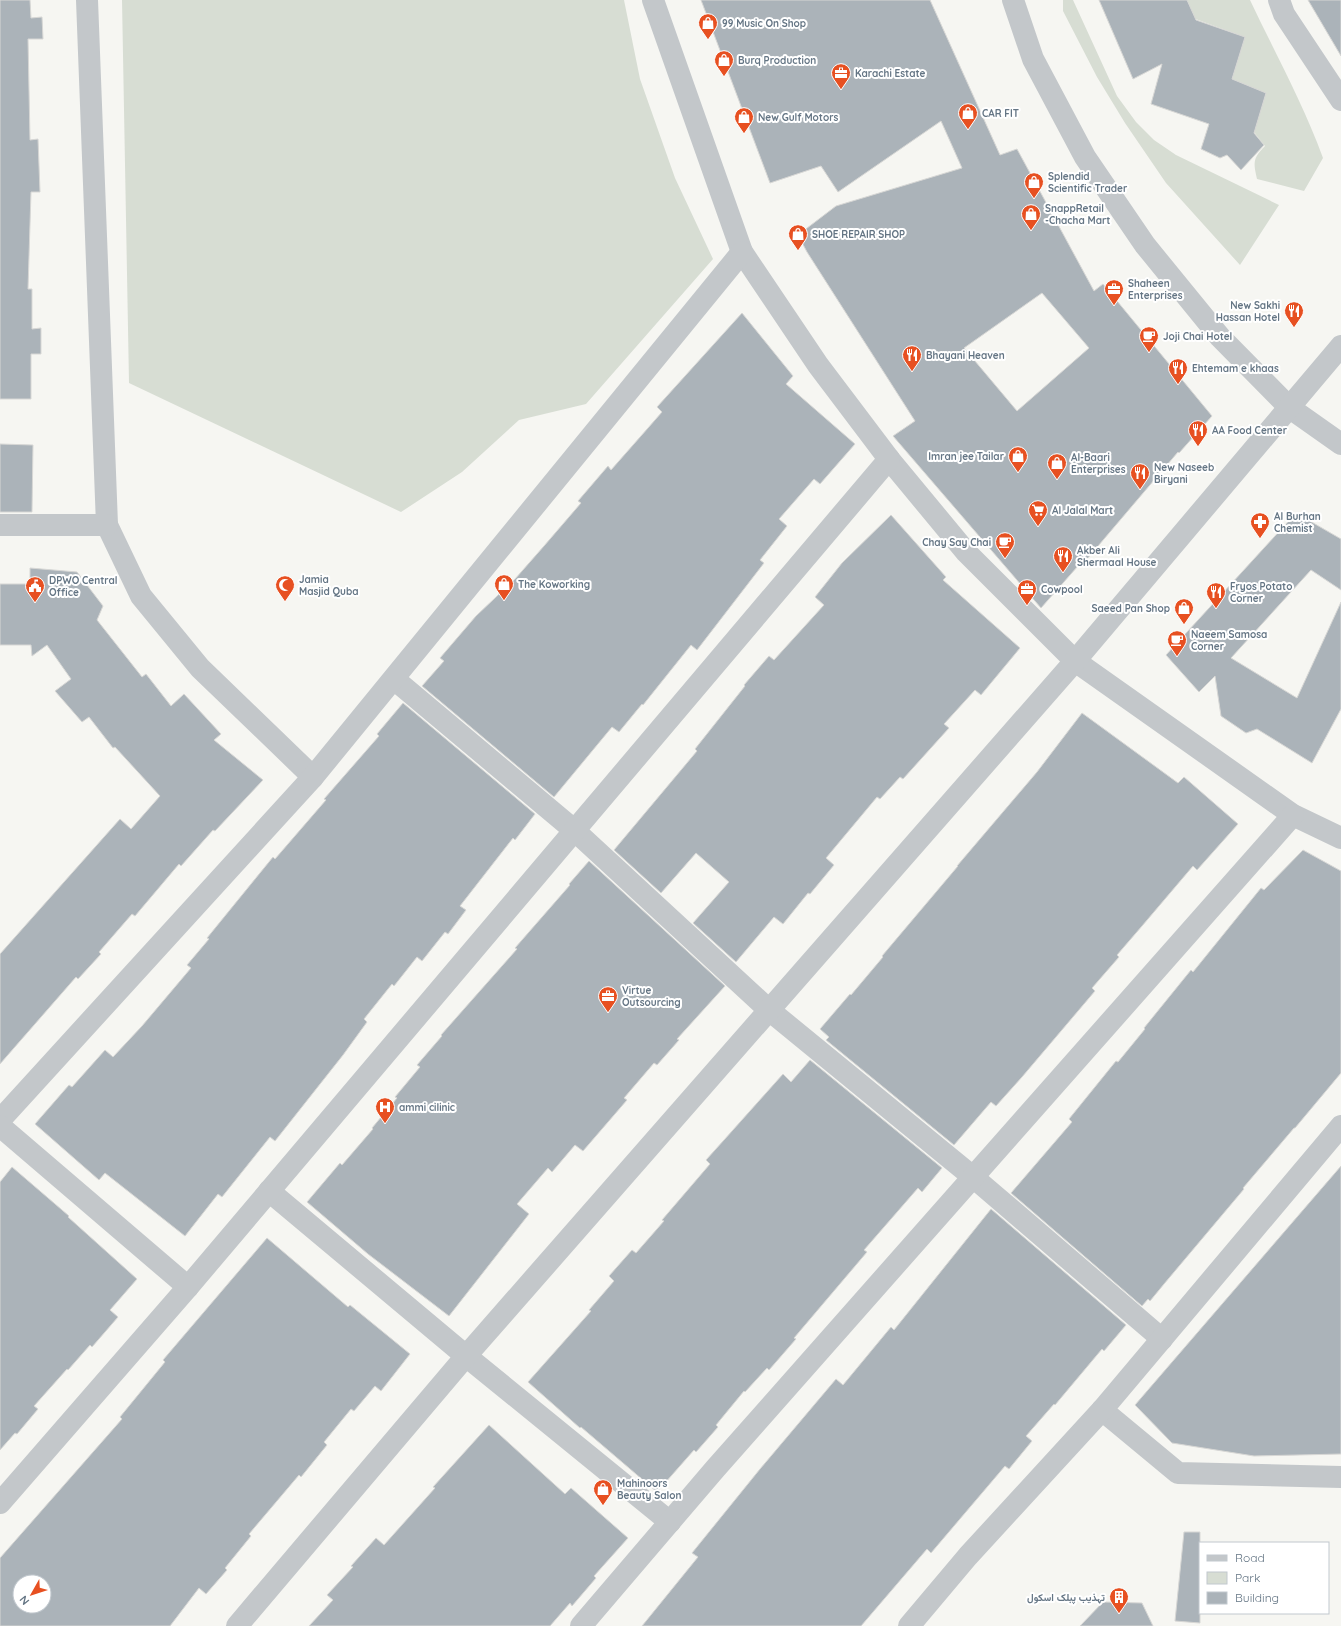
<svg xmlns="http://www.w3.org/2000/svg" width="1341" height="1626" viewBox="0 0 1341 1626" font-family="Quicksand,Vazirmatn,sans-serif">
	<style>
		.green { fill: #d7ddd3 }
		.building { fill: #abb3b9; stroke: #d7d7d5; fill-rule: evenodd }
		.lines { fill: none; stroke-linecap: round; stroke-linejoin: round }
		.minor { stroke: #c3c7ca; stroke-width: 22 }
		.labels { text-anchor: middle; stroke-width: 4; stroke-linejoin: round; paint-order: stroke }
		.poi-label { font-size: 10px; font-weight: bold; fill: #647584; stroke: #fff; text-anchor: start }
	</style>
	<rect width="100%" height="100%" fill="#f6f6f2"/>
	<g class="green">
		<path d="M122 0H624L640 79 675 178 713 259 586 404 519 420 462 472 401 512 129 383Z"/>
		<path d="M1063 0H1073L1117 96 1136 122 1154 140 1176 155 1279 205 1240 265 1166 183 1125 123 1097 77 1063 11Z"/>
		<path d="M1187 0H1250C1275 53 1303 103 1323 158L1304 191 1257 179C1253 162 1253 158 1265 146L1254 132 1266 93 1232 79 1245 37 1190 17 1191 9Z"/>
	</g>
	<g class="building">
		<path d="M0 0H30L31 18 42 17 43 39H28L30 140 38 139 40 192H31L28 289H32V329L41 328V354H31V399H0Z"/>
		<path d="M701 0H930L1000 155 1017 149 1094 291 1103 284 1212 416 1179 453 1178 452 1087 559 1085 558 1041 608 893 436 915 421 807 252 798 235 836 206 962 168 941 121 838 192 821 166 770 183ZM1042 293 1089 348 1017 411 964 348Z"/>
		<path d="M1099 0H1187L1196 20 1245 37 1232 79 1266 93 1254 133 1264 145 1241 170 1227 155 1220 158 1201 149 1209 124 1151 104 1162 64 1133 79Z"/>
		<path d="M1308 0H1341V56Z"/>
		<path d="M742 313 793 376 786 384 855 444 820 484 814 479 779 519 787 526 760 560 764 563 697 650 691 645 643 705 642 704 619 732 612 727 554 797 422 686 444 661 440 658 476 616 515 579 544 546 581 503 578 501 608 466 611 470 648 428 662 412 657 407Z"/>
		<path d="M0 444 33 445 32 512H0Z"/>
		<path d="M1296 513 1341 539V590L1311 570 1231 658 1297 698 1341 602V709L1312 763 1257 729 1246 733 1221 716 1215 676 1199 692 1166 655Z"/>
		<path d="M891 515 946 577 943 580 1020 648 981 695 975 690 944 724 949 728 903 779 900 777 880 799 877 797 826 858 834 865 810 894 808 893 783 924 774 917 736 962 693 923 729 882 696 853 661 893 614 850 697 751 695 749 745 686 744 685 769 656 774 660 824 605 815 597 842 563Z"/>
		<path d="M30 568 77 572 103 606 97 620 142 677 146 674 171 706 184 694 221 734 214 740 263 780 215 831 213 830 181 866 179 864 135 916 132 914 99 952 101 954 78 979 76 977 0 1064V954L120 819 131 829 160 796 115 747 113 748 89 717 82 722 55 691 71 679 47 645 32 656 31 645H0V584H30Z"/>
		<path d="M403 703 535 814 515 840 513 838 460 906 466 910 448 934 445 932 422 961 417 957 394 986 392 984 364 1019 367 1022 343 1055 275 1141 270 1137 222 1197 218 1194 185 1236 105 1173 99 1180 35 1124 69 1085 72 1087 105 1050 113 1057 142 1026 191 968 187 965 209 939 207 938 273 857 275 859 326 800 324 799 379 736 377 734Z"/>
		<path d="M1082 713 1178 783 1184 777 1238 824 1197 870 1193 866 1142 926 1117 955 1119 957 1092 988 1095 991 1022 1077 996 1106 991 1102 954 1145 826 1040 829 1037 820 1029 850 994 851 995 883 957 882 956 958 866H957L1037 772Z"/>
		<path d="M1303 850 1341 871V1073L1295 1128H1294L1243 1188 1244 1189 1164 1284 1150 1301 1148 1299 1142 1306 1011 1193 1072 1122 1069 1119 1116 1061 1118 1062 1145 1029 1144 1028 1191 970 1193 972 1261 888 1264 890Z"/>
		<path d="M589 861 725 986 677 1039 679 1040 657 1065 654 1063 624 1098 627 1100 583 1151 575 1145 552 1172 548 1168 517 1204 529 1214 449 1316 368 1254 307 1202 340 1163 342 1165 373 1129 372 1128 397 1098 395 1097 420 1067 417 1065 442 1036 441 1035 517 949 515 948 570 885 569 884Z"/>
		<path d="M810 1060 942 1168 922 1192 918 1188 864 1250 867 1252 794 1338 796 1339 769 1370 767 1368 745 1392 744 1391 716 1425 718 1427 696 1452 694 1450 657 1492 581 1427 580 1428 528 1382 591 1311 589 1310 614 1281 609 1276 632 1250 636 1253 664 1221 662 1220 710 1164 706 1160 724 1140 783 1074 791 1082Z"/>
		<path d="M1341 1166V1454L1254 1456 1172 1443 1135 1405Z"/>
		<path d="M12 1167 69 1216 68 1217 137 1279 110 1310 118 1317 92 1347 90 1345 68 1370 67 1369 34 1406 38 1409 17 1434 15 1433 0 1450V1182Z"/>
		<path d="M991 1209 1126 1325 1104 1351 1102 1349 1055 1405 1054 1404 1026 1436 1032 1441 1009 1469 1005 1466 931 1553 927 1549 861 1626H642L698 1557 692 1553 760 1469 836 1379 843 1385 891 1327 894 1330Z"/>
		<path d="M267 1238 348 1307 350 1305 410 1354 381 1391 375 1386 354 1411 351 1409 324 1442 327 1445 301 1477 299 1475 249 1534 251 1536 225 1568 227 1570 206 1594 199 1588 170 1626H0V1558L122 1419 120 1417 165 1362 163 1360ZM20 1582H44V1606H20Z"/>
		<path d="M489 1425 565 1494 571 1488 628 1538 594 1576 596 1578 572 1606 570 1603 550 1626H309L333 1600 327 1595 353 1567 351 1566 376 1538 384 1545 435 1488 433 1487Z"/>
		<path d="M1184 1532H1200V1623L1175 1621Z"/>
		<path d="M1103 1602 1142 1603 1153 1626H1080Z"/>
	</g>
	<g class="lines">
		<g class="minor">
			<path d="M87 0 107 525 141 596 200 668 313 777"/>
			<path d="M653 0 742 252 818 365 889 459 966 552 1075 661 1293 815 1341 838"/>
			<path d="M1013 0 1033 59 1085 157 1145 245 1220 337 1290 408 1341 444"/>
			<path d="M1279 0 1284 14 1341 100"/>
			<path d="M0 525H107"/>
			<path d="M394 679 574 830 769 1010 973 1177 1162 1339"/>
			<path d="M0 1120 313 777 742 252"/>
			<path d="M0 1126 188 1287"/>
			<path d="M269 1191 466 1356 670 1522"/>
			<path d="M1102 1410 1178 1473 1341 1477"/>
			<path d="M0 1503 188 1287 889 459"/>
			<path d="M237 1626 466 1356 1075 661 1341 346"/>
			<path d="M581 1626 715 1469 1293 815"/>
			<path d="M909 1626 968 1556 1102 1410 1341 1126"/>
		</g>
	</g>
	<defs>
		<symbol id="shop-pin" viewBox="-11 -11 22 30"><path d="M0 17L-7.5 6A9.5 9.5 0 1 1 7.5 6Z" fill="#e75021" stroke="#fff"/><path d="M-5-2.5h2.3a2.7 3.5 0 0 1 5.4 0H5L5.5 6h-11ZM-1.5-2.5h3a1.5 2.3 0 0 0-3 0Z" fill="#fff"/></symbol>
		<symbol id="office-pin" viewBox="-11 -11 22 30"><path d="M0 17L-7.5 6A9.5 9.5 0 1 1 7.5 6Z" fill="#e75021" stroke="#fff"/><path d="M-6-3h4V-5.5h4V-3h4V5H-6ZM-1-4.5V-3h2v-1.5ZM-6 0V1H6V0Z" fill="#fff"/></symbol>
		<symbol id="restaurant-pin" viewBox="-11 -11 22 30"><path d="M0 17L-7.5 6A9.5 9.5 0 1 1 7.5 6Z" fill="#e75021" stroke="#fff"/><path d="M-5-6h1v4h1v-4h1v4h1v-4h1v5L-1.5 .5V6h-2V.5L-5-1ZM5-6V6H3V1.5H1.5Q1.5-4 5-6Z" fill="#fff"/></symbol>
		<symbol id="cafe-pin" viewBox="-11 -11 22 30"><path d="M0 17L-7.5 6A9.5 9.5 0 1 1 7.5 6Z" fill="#e75021" stroke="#fff"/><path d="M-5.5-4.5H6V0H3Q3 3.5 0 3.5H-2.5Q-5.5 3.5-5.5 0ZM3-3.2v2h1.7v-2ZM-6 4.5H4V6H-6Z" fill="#fff"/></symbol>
		<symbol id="supermarket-pin" viewBox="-11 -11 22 30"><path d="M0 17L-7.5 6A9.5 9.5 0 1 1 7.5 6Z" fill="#e75021" stroke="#fff"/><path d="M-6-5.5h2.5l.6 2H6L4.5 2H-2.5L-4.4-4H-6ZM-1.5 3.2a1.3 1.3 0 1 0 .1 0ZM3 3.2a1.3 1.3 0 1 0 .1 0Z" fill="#fff"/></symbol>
		<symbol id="pharmacy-pin" viewBox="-11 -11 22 30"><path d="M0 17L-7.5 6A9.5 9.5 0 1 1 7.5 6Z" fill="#e75021" stroke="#fff"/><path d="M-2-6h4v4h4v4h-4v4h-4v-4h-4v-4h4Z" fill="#fff"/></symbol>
		<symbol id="mosque-pin" viewBox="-11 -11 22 30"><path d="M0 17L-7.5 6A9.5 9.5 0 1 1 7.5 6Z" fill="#e75021" stroke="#fff"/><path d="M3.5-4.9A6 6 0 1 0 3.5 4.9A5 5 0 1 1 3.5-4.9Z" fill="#fff"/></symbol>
		<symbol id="civic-pin" viewBox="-11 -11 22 30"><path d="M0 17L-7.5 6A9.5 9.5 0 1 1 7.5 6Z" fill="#e75021" stroke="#fff"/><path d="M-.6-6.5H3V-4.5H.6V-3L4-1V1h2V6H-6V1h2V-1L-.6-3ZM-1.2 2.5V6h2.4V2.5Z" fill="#fff"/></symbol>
		<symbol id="hospital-pin" viewBox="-11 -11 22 30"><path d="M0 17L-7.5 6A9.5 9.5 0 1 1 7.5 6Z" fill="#e75021" stroke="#fff"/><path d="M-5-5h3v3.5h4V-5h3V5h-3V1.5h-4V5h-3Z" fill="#fff"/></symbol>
		<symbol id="building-pin" viewBox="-11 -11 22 30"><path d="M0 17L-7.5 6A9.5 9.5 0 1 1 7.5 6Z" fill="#e75021" stroke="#fff"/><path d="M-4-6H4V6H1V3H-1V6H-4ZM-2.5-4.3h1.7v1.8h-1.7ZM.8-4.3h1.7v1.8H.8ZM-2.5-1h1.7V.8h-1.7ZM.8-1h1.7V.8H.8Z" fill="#fff"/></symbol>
	</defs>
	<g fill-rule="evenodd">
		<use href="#shop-pin" x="697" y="12" width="22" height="30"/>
		<use href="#shop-pin" x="713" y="49" width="22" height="30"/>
		<use href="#office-pin" x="830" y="62" width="22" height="30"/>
		<use href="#shop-pin" x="957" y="102" width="22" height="30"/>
		<use href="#shop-pin" x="733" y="106" width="22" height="30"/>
		<use href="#shop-pin" x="1023" y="171" width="22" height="30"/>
		<use href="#shop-pin" x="1020" y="203" width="22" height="30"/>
		<use href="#shop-pin" x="787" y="223" width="22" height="30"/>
		<use href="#office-pin" x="1103" y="278" width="22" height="30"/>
		<use href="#restaurant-pin" x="1283" y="300" width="22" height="30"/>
		<use href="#cafe-pin" x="1138" y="325" width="22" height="30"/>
		<use href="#restaurant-pin" x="901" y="344" width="22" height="30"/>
		<use href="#restaurant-pin" x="1167" y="357" width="22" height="30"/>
		<use href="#restaurant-pin" x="1187" y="419" width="22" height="30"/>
		<use href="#shop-pin" x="1007" y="445" width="22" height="30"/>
		<use href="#shop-pin" x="1046" y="452" width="22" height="30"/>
		<use href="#restaurant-pin" x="1129" y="462" width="22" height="30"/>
		<use href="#supermarket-pin" x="1027" y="499" width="22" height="30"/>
		<use href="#pharmacy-pin" x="1249" y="511" width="22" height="30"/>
		<use href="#cafe-pin" x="994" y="531" width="22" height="30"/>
		<use href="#restaurant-pin" x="1052" y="545" width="22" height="30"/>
		<use href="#shop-pin" x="493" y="573" width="22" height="30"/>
		<use href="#mosque-pin" x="274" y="574" width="22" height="30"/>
		<use href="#civic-pin" x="24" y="575" width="22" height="30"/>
		<use href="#office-pin" x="1016" y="578" width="22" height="30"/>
		<use href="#restaurant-pin" x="1205" y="581" width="22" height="30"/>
		<use href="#shop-pin" x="1173" y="597" width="22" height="30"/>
		<use href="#cafe-pin" x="1166" y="629" width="22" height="30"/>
		<use href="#office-pin" x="597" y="985" width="22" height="30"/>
		<use href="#hospital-pin" x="374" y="1096" width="22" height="30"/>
		<use href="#shop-pin" x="592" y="1478" width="22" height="30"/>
		<use href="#building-pin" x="1108" y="1586" width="22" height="30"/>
	</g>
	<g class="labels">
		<g class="poi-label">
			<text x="722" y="27">99 Music On Shop</text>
			<text x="738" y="64">Burq Production</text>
			<text x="855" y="77">Karachi Estate</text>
			<text x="982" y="117">CAR FIT</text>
			<text x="758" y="121">New Gulf Motors</text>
			<text x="1048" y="180">Splendid<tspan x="1048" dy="12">Scientific Trader</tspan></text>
			<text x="1045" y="212">SnappRetail<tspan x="1045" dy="12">-Chacha Mart</tspan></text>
			<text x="812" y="238">SHOE REPAIR SHOP</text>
			<text x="1128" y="287">Shaheen<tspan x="1128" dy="12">Enterprises</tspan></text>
			<text x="1280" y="309" text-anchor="end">New Sakhi<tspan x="1280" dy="12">Hassan Hotel</tspan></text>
			<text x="1163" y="340">Joji Chai Hotel</text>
			<text x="926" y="359">Bhayani Heaven</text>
			<text x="1192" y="372">Ehtemam e khaas</text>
			<text x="1212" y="434">AA Food Center</text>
			<text x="1004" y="460" text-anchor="end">Imran jee Tailar</text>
			<text x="1071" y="461">Al-Baari<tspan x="1071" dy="12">Enterprises</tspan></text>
			<text x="1154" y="471">New Naseeb<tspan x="1154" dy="12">Biryani</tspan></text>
			<text x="1052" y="514">Al Jalal Mart</text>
			<text x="1274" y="520">Al Burhan<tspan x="1274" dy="12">Chemist</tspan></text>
			<text x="991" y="546" text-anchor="end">Chay Say Chai</text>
			<text x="1077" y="554">Akber Ali<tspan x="1077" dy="12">Shermaal House</tspan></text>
			<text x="299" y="583">Jamia<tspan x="299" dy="12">Masjid Quba</tspan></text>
			<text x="49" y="584">DPWO Central<tspan x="49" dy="12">Office</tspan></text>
			<text x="518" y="588">The Koworking</text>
			<text x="1230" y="590">Fryos Potato<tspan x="1230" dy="12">Corner</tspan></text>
			<text x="1041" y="593">Cowpool</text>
			<text x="1170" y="612" text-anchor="end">Saeed Pan Shop</text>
			<text x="1191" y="638">Naeem Samosa<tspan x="1191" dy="12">Corner</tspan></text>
			<text x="622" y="994">Virtue<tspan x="622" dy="12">Outsourcing</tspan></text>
			<text x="399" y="1111">ammi cilinic</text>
			<text x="617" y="1487">Mahinoors<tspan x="617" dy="12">Beauty Salon</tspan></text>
			<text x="1105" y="1601" text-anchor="end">تہذیب پبلک اسکول</text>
		</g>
	</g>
	<rect x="1199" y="1542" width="130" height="72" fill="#ffffff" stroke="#c1c8ce"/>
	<rect x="1207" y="1555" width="20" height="6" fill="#c3c7ca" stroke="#c1c8ce"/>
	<text x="1235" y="1562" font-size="12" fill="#647584">Road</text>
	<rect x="1207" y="1572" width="20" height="12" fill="#d7ddd3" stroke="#c1c8ce"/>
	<text x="1235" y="1582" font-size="12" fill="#647584">Park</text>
	<rect x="1207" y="1592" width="20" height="12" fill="#abb3b9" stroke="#c1c8ce"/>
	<text x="1235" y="1602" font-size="12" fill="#647584">Building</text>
	<g transform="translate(32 1594) rotate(231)"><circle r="19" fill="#ffffff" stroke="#c1c8ce"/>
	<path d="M0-3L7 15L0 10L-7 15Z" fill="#e75021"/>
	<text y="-6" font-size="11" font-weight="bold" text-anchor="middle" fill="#647584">N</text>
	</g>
</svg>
